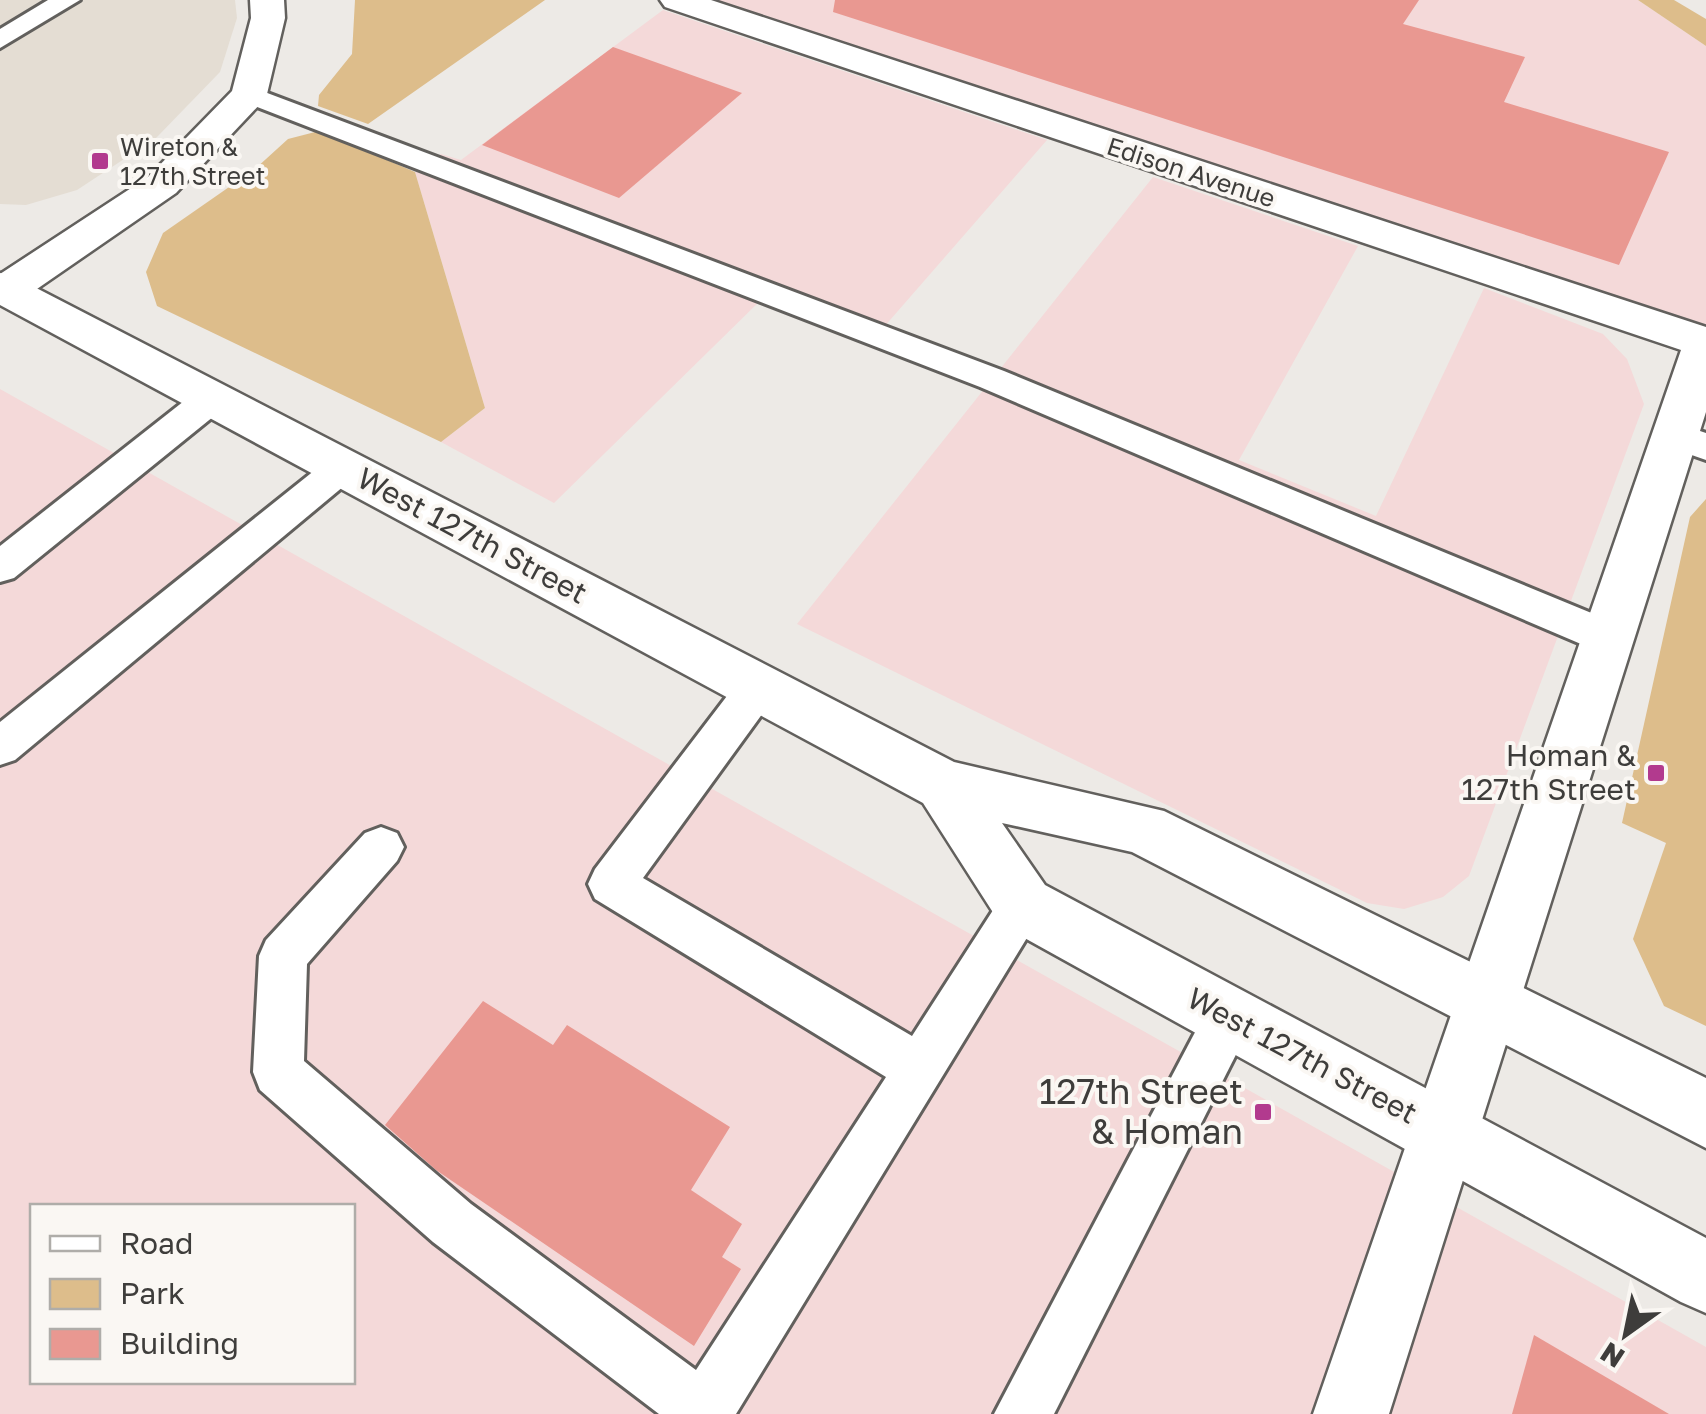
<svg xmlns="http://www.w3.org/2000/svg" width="1706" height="1414" viewBox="0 0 1706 1414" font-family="'Golos Text',sans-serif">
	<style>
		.built { fill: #e4ddd3 }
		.industrial { fill: #f4d9d9; fill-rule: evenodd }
		.green { fill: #ddbd8b }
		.building { fill: #e99891 }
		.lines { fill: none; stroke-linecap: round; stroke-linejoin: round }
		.service-casing { stroke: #62605d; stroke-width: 6 }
		.minor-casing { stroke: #62605d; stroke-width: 5 }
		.tertiary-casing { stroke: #62605d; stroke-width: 5 }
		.secondary-casing { stroke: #62605d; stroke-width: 5 }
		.service { fill: #fff; fill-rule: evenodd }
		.minor { fill: #fff; fill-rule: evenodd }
		.tertiary { fill: #fff; fill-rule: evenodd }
		.secondary { fill: #fff; fill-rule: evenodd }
		.poi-dot { fill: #b23a8e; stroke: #faf7f3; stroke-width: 4 }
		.labels { text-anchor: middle; stroke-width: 8; stroke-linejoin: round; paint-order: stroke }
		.far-poi-label { font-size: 25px; fill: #3e3d3b; stroke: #faf7f3; text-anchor: start }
		.far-street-label { font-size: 25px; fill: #3e3d3b; stroke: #faf7f3 }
		.street-label { font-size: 30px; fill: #3e3d3b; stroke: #faf7f3 }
		.poi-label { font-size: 30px; fill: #3e3d3b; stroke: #faf7f3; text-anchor: end }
		.near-poi-label { font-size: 35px; fill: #3e3d3b; stroke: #faf7f3; text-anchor: end }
	</style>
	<rect width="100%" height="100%" fill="#edeae6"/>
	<path class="built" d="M0 0H235L237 18 220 72 156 138 77 190 26 205 0 204Z"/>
	<g class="industrial">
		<path d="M715 0H1638L1706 46V325Z"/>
		<path d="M663 10 1047 140 877 335 768 293 554 503 441 442 485 408 415 172 441 154 461 160Z"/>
		<path d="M1153 177 1358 246 1239 460 1376 516 1484 288 1603 334 1627 359 1644 404 1469 876 1443 897 1404 909 1367 903 797 624Z"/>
		<path d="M0 389 1706 1347V1414H0ZM32 1206H352V1382H32Z"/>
	</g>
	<g class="green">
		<path d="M355 0H545L368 124 318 106 319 95 352 54Z"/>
		<path d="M1638 0H1674L1706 19V46Z"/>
		<path d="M319 131 415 172 485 408 441 442 157 306 146 272 163 233 255 169 288 139Z"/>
		<path d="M1706 499V1026L1664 1006 1633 939 1666 843 1622 823 1690 517Z"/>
	</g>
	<g class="building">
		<path d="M835 0H1419L1403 24 1525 57 1504 102 1669 152 1619 265 833 12Z"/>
		<path d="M613 47 742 93 619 198 482 145Z"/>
		<path d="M483 1001 553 1045 567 1025 730 1127 691 1190 742 1224 722 1257 741 1269 694 1346 436 1170 385 1125Z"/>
		<path d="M1534 1335 1669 1414H1512Z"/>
	</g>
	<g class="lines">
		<defs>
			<g id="service">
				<path d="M48 0H80L0 48V29Z"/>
				<path d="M249 86 1004 371 1623 626 1629 638 1623 650 1609 654 1595 650 980 387 239 100 235 94 239 88Z"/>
				<path d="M211 387 224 390 229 399 224 408 14 578 0 582V546L198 390Z"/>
				<path d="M1676 423 1706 433V460L1663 445 1658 436 1663 427Z"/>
				<path d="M343 454 356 458 361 467 356 476 15 760 0 765V722L330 458Z"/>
				<path d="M758 670 773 675 779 687 773 699 643 878 912 1036 1006 890 1023 883 1040 890 1047 905 736 1414H659L433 1242 260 1090 253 1072 259 956 266 940 365 833 381 827 397 833 404 847 397 861 307 964 304 1061 471 1204 696 1370 886 1077 595 899 588 884 595 869 743 675Z"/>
				<path d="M1230 993 1248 1000 1255 1017 1054 1414H994L1212 1000Z"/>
			</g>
			<path id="minor" d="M660 0H711L1706 327V412L1389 1414H1313L1681 350 665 7Z"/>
			<path id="tertiary" d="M250 0H284L285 18 267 94 262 102 176 193 21 300 0 302V274L148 177 232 91 251 18Z"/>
			<path id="secondary" d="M0 273 15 277 954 762 1164 811 1706 1078V1148L1132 852 1002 823 1045 885 1706 1238V1313L1681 1302 1001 925 923 803 0 305Z"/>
		</defs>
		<use href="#service" class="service-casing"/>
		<use href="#minor" class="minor-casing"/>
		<use href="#tertiary" class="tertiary-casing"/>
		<use href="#secondary" class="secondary-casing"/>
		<use href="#service" class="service"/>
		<use href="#minor" class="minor"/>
		<use href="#tertiary" class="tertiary"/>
		<use href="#secondary" class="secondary"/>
	</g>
	<g class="poi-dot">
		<rect x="90" y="151" width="20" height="20" rx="5"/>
		<rect x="1646" y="763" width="20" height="20" rx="5"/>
		<rect x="1253" y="1102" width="20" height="20" rx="5"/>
	</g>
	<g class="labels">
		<g class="far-poi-label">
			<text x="120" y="156">Wireton &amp;<tspan x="120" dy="29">127th Street</tspan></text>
		</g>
		<g class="far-street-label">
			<text transform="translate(1191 172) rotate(18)" y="9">Edison Avenue</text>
		</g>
		<g class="street-label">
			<text transform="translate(472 536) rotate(28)" y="10">West 127th Street</text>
			<text transform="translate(1302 1056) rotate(28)" y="10">West 127th Street</text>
		</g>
		<g class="poi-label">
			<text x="1636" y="766">Homan &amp;<tspan x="1636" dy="34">127th Street</tspan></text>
		</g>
		<g class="near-poi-label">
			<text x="1243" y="1104">127th Street<tspan x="1243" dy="40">&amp; Homan</tspan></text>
		</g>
	</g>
	<rect x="30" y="1204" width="325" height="180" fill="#faf7f3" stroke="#afada9" stroke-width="2.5"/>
	<rect x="50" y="1236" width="50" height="15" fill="#ffffff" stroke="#afada9" stroke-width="2.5"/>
	<text x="120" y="1254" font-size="30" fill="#3e3d3b">Road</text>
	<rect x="50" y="1279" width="50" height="30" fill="#ddbd8b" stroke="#afada9" stroke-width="2.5"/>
	<text x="120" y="1304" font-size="30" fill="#3e3d3b">Park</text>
	<rect x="50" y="1329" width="50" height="30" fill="#e99891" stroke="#afada9" stroke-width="2.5"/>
	<text x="120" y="1354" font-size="30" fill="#3e3d3b">Building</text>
	<g transform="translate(1626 1334) rotate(213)" stroke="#faf7f3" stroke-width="8" paint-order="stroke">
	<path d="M0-8L18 38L0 25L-18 38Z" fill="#3e3d3b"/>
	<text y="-15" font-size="28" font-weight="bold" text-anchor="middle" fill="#3e3d3b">N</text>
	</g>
</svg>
